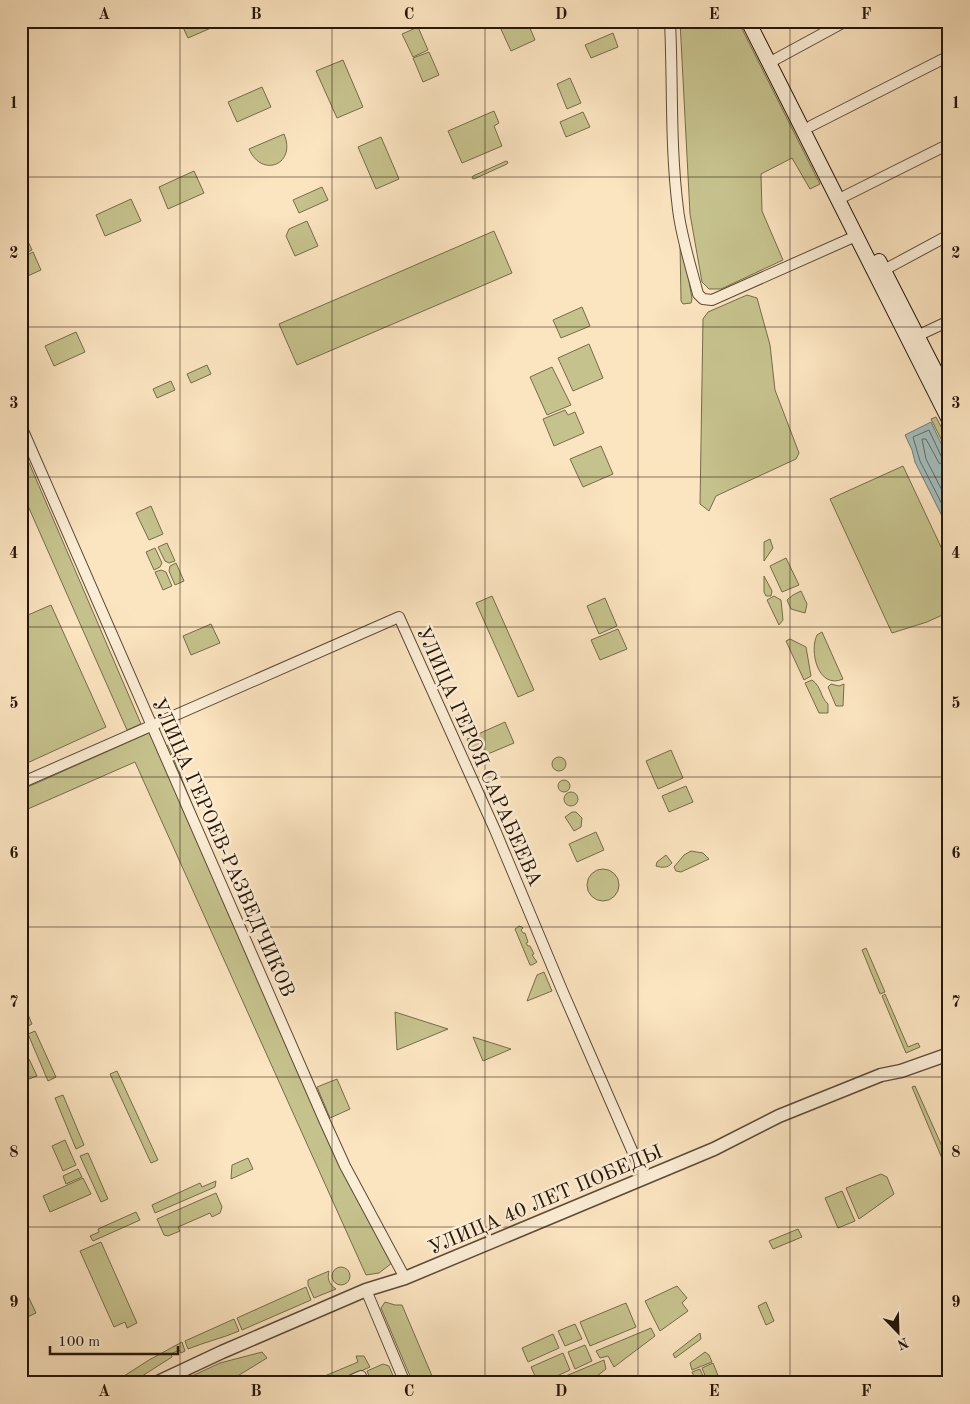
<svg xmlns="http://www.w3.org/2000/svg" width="970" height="1404" viewBox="0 0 970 1404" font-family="'Old Standard TT',serif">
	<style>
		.green { fill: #c6c28d; stroke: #766c4b }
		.water { fill: #a2bcbb; stroke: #717a74 }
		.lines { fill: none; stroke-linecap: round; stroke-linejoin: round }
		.shore { stroke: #646962; stroke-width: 1 }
		.minor-casing { stroke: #5c4a37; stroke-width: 12 }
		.tertiary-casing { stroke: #5c4a37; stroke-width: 15 }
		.secondary-casing { stroke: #271609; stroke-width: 16 }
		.minor { stroke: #fcedd6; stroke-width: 10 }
		.tertiary { stroke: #fcedd6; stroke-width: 12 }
		.secondary { stroke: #fcedd6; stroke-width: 14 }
		.grid { fill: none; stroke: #271609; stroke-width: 1; stroke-opacity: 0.55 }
		.labels { text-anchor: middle; stroke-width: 5; stroke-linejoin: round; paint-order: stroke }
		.street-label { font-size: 20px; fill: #271609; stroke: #fcedd6 }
		.neatline { fill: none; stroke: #271609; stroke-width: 2 }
		.grid-label { font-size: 16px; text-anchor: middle; font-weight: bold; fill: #271609 }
	</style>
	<rect width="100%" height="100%" fill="#fbe4c0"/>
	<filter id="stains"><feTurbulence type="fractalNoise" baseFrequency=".004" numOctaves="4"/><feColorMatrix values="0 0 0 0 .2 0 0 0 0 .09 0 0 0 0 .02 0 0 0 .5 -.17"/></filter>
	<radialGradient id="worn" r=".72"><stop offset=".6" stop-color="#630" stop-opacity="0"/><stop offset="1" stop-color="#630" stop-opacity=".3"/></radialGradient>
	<g class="green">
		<path d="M180 21H227L188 38Z"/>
		<path d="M512 21H527L535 40 511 51 500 27Z"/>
		<path d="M680 21H738L820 184 810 189 792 158 761 174 762 211 783 260 721 289H709L702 282 690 214Z"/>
		<path d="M418 27 428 50 413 57 402 34Z"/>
		<path d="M613 33 618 47 591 58 585 45Z"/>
		<path d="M429 52 439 75 423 82 413 58Z"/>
		<path d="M343 60 363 107 337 118 316 71Z"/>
		<path d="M570 78 581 103 567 109 557 84Z"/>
		<path d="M262 87 271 107 237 122 228 102Z"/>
		<path d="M494 111 499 123 494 126 502 146 462 163 448 131Z"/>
		<path d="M583 112 590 127 566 137 560 122Z"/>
		<path d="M284 134C297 164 262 179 249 149Z"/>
		<path d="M381 137 399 179 376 189 358 147Z"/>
		<path d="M506 161 508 162 507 164 474 179 472 178 473 176Z"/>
		<path d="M194 171 204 193 168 209 159 187Z"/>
		<path d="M322 187 328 200 299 213 293 200Z"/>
		<path d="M131 199 141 221 105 236 96 215Z"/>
		<path d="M307 221 318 246 295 256 286 236 289 229Z"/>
		<path d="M494 231 512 273 297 365 279 324Z"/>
		<path d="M24 233 32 250 26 253 21 251V234Z"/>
		<path d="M680 244 683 245 692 299 691 303 683 304 681 301Z"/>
		<path d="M33 252 41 270 21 279V260L26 259 27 255Z"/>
		<path d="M747 295 757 298 770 345 775 390 799 453 796 459 716 496 709 511 700 504 703 319 708 312Z"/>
		<path d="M582 307 590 326 561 338 553 320Z"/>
		<path d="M76 332 85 352 54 366 45 346Z"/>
		<path d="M589 344 603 378 573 391 558 358Z"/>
		<path d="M207 365 211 374 191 383 187 374Z"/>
		<path d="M552 367 571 405 547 415 530 377Z"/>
		<path d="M171 381 175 390 157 398 153 389Z"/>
		<path d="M565 410 568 415 575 412 584 433 554 446 543 419Z"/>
		<path d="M936 417 949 442V455L931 419Z"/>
		<path d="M21 444 141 724 127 730 21 490Z"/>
		<path d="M601 446 613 474 583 487 570 459Z"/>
		<path d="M903 466 949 564V612L927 622 892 633 830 499Z"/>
		<path d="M151 506 163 534 149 540 136 513Z"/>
		<path d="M770 539 773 548 764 561V542Z"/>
		<path d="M167 543 175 561 169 563 165 561 158 547Z"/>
		<path d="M155 548 162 563 160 567 154 570 146 552Z"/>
		<path d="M786 558 799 585 782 592 770 566Z"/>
		<path d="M176 563 184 581 175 585 169 571 170 566Z"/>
		<path d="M161 570 166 572 172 586 163 590 155 572Z"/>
		<path d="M764 576 772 591 771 596H766L764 592Z"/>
		<path d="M801 591 807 604 805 613 791 609 787 600 793 595Z"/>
		<path d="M492 596 534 690 518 697 476 603Z"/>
		<path d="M774 596 781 600 783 620 779 625 767 600Z"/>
		<path d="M605 598 617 626 599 634 587 606Z"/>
		<path d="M51 605 106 727 25 764 21 757V618Z"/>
		<path d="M211 624 220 643 191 655 183 636Z"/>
		<path d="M618 629 627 649 600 660 591 640Z"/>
		<path d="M822 632 843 679C818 690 809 651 817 635Z"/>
		<path d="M790 639 806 647 811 676 804 680 786 641Z"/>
		<path d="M812 680C822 687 820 697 828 704V713H819L805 683Z"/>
		<path d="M831 684 839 686 844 684 843 706H836L828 687Z"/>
		<path d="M505 722 514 743 476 759 467 739Z"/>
		<path d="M151 732 159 749 168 745 329 1141 392 1263 379 1273 366 1275 135 762 21 812V790Z"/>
		<path d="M671 750 683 778 658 789 646 761Z"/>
		<circle cx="559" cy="764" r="7"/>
		<circle cx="564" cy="786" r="6"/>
		<path d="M686 786 693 802 669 812 662 796Z"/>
		<circle cx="571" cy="799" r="7"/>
		<path d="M572 812H576L582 818 581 827 574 831 565 817Z"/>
		<path d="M596 832 604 850 577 862 569 844Z"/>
		<path d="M691 851 703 853 709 859 681 872 676 871 674 867 684 855Z"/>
		<path d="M666 855 672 863C668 868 662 868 656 866L657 862Z"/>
		<circle cx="603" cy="885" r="16"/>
		<path d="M519 926 522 927 523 928 521 930 523 933H525L528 942 526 943 528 946H530L534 954 532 955 537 962 532 965H530L515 929Z"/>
		<path d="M866 948 885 992 880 994 862 950Z"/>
		<path d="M544 972 552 991 527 1001 537 975Z"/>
		<path d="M885 994 908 1047 918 1043 920 1047 906 1053 882 996Z"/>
		<path d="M21 998 32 1024 24 1028 21 1021Z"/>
		<path d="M395 1012 448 1029 397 1050Z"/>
		<path d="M35 1031 56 1077 48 1081 28 1034Z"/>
		<path d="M473 1037 511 1049 483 1061Z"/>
		<path d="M29 1059 37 1076 21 1082V1062Z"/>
		<path d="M117 1071 158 1160 151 1163 110 1074Z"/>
		<path d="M337 1079 350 1109 330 1118 317 1087Z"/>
		<path d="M915 1086 949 1162V1175L912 1087Z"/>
		<path d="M63 1095 84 1145 76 1149 55 1098Z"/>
		<path d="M65 1140 76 1165 63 1171 52 1146Z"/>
		<path d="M88 1153 108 1199 101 1202 80 1156Z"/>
		<path d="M248 1158 253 1169 231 1179 232 1165Z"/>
		<path d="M78 1169 82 1177 66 1184 63 1176Z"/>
		<path d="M881 1174 887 1177 894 1194 859 1219 846 1188Z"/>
		<path d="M83 1178 91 1194 50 1212 43 1196Z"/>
		<path d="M216 1181 215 1187 155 1213 152 1205 200 1183 202 1187Z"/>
		<path d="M842 1191 855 1221 838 1228 825 1198Z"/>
		<path d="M216 1193 222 1207 220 1213 212 1217 210 1213 178 1227 180 1231 168 1236 164 1235 157 1219Z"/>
		<path d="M136 1212 140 1220 93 1241 90 1236 99 1232 98 1229Z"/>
		<path d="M798 1229 802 1237 773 1249 769 1241Z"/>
		<path d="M101 1242 137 1323 127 1328 125 1322 114 1327 80 1251Z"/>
		<circle cx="341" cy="1276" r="9"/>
		<path d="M329 1271C327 1279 329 1284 336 1289L314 1298 308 1285V1280Z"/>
		<path d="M21 1281 36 1313 21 1320Z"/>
		<path d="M677 1286 687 1298 682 1303 688 1311 660 1331 645 1301Z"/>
		<path d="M306 1287 311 1300 242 1330 237 1318Z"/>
		<path d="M385 1302 395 1305H402L435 1383H413L381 1308Z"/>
		<path d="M766 1302 774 1321 766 1325 758 1306Z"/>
		<path d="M626 1303 636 1327 590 1346 580 1322Z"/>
		<path d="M234 1319 239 1331C223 1338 205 1342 188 1349L185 1341Z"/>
		<path d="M575 1324 582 1339 565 1346 558 1331Z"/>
		<path d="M651 1328 655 1336 614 1367 608 1356 600 1358 596 1351Z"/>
		<path d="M700 1333 701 1339 675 1358 673 1354Z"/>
		<path d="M553 1334 559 1348 528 1362 522 1348Z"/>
		<path d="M182 1342 185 1351 181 1353 179 1350 171 1354 172 1357 131 1383H113L149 1360Z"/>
		<path d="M585 1345 592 1361 575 1369 568 1352Z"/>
		<path d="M262 1352 267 1358 231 1380V1383H177L220 1363Z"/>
		<path d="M705 1352 709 1355 712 1362 692 1370 690 1363Z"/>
		<path d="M563 1353 570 1370 542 1383H538L531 1367Z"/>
		<path d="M356 1356H364L370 1367 334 1383H308L358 1362Z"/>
		<path d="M604 1360 606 1369 588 1383H549Z"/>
		<path d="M713 1363 721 1383H708L702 1368Z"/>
		<path d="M383 1364 389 1366 396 1383H372L367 1371Z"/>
		<path d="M700 1369 706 1383H697L692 1372Z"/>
	</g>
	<path class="water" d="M931 422 949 460V530L915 462 912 450 905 435Z"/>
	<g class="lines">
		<g class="shore">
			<path d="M949 460 942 458 929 430 913 437 920 461 949 518"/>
			<path d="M949 467 939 463 926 439H922L926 459 949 504"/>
		</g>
		<defs>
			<g id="minor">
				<path d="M670 21C673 84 670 146 678 209 681 236 691 267 698 294L703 299 712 300 856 236"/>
				<path d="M945 21 949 30"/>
				<path d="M776 59 846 21"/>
				<path d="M811 126 949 56"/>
				<path d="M845 196 949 144"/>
				<path d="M884 270 949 235"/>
				<path d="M917 336 949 321"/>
				<path d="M21 426 325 1122 345 1166 405 1278"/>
				<path d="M21 783 399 617 495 830 562 990 644 1178"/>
				<path d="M366 1290 405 1383"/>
				<path d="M345 1383 361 1376"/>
			</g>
			<path id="tertiary" d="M156 1383 222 1352 366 1290 405 1278 714 1149 779 1116 881 1075 901 1071 949 1054"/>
			<g id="secondary">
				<path d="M748 21 949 420"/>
				<path d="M879 261 949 398"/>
			</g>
		</defs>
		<use href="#minor" class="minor-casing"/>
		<use href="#tertiary" class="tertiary-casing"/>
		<use href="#secondary" class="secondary-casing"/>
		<use href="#minor" class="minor"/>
		<use href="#tertiary" class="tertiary"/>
		<use href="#secondary" class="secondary"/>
	</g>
	<path class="grid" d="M180 21V1383M332 21V1383M485 21V1383M638 21V1383M790 21V1383M21 177H949M21 327H949M21 477H949M21 627H949M21 777H949M21 927H949M21 1077H949M21 1227H949"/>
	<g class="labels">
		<g class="street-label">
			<text transform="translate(480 756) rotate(66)" y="7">УЛИЦА ГЕРОЯ САРАБЕЕВА</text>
			<text transform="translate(224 847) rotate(66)" y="7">УЛИЦА ГЕРОЕВ-РАЗВЕДЧИКОВ</text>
			<text transform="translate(545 1199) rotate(-23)" y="7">УЛИЦА 40 ЛЕТ ПОБЕДЫ</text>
		</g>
	</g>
	<rect width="970" height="1404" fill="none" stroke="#fbe4c0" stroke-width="55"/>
	<g transform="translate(898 1332) rotate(157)" stroke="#fcedd6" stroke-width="4" paint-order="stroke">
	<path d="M0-4L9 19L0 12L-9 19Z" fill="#271609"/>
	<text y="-8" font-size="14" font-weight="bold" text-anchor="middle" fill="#271609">N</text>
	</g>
	<path d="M50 1346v8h128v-8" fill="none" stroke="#271609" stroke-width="2.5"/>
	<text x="58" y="1346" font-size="15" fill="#271609" stroke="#fcedd6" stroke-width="4" paint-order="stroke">100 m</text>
	<rect x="28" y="28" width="914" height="1348" class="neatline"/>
	<g class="grid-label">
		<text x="104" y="19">A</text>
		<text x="256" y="19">B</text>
		<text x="409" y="19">C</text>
		<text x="561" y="19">D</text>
		<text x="714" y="19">E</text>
		<text x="866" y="19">F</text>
		<text x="14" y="108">1</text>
		<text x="956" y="108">1</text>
		<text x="14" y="258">2</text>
		<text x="956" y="258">2</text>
		<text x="14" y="408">3</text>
		<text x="956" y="408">3</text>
		<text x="14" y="558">4</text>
		<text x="956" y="558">4</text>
		<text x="14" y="708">5</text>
		<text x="956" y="708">5</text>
		<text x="14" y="858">6</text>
		<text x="956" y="858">6</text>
		<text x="14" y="1007">7</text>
		<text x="956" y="1007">7</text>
		<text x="14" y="1157">8</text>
		<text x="956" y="1157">8</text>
		<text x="14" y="1307">9</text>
		<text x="956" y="1307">9</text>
		<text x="104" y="1396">A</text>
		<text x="256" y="1396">B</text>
		<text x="409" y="1396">C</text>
		<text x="561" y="1396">D</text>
		<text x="714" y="1396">E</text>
		<text x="866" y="1396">F</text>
	</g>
	<rect width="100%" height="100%" filter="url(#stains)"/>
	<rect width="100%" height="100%" fill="url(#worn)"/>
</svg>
